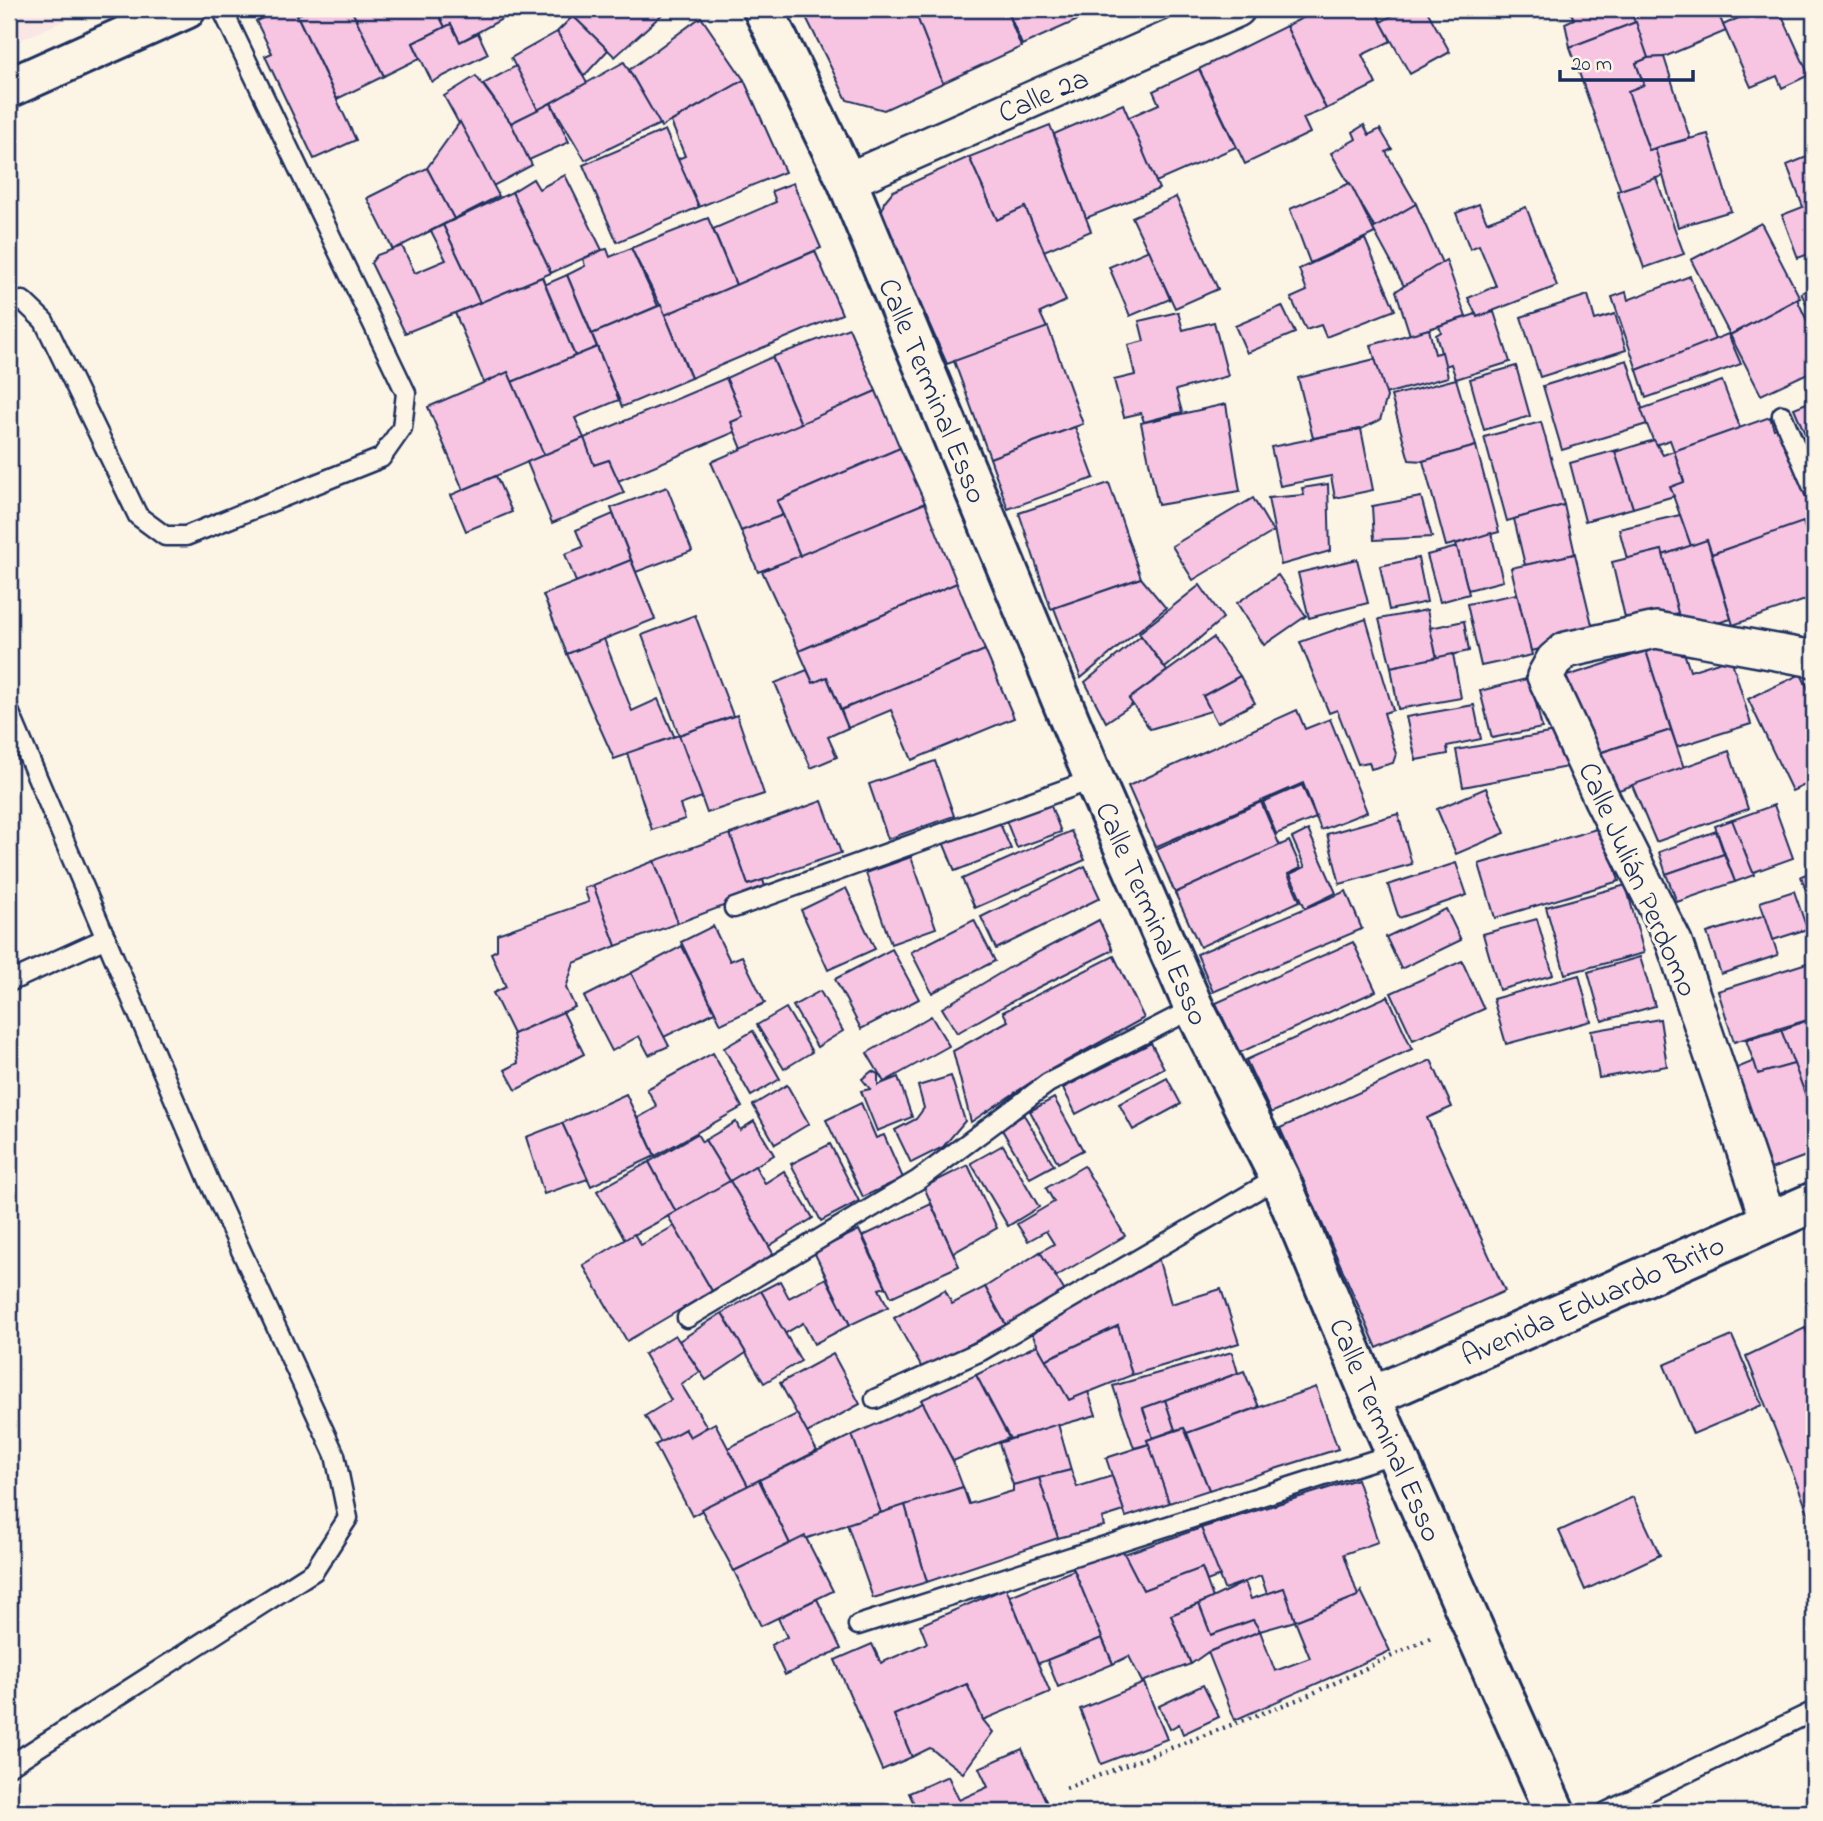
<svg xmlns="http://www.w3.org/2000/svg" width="1823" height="1821" viewBox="0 0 1823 1821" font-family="'Indie Flower',sans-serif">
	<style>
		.built { fill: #fae6e4 }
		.building { fill: #f7c4e2; stroke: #1b2f5e; stroke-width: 2 }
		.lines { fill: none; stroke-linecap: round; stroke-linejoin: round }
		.service-casing { stroke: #1b2f5e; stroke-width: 23 }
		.minor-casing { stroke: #1b2f5e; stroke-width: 40 }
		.tertiary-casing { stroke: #1b2f5e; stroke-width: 44 }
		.secondary-casing { stroke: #1b2f5e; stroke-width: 44 }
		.path { stroke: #1b2f5e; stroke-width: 4.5; stroke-dasharray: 2 5; stroke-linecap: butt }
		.service { stroke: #fcf5e5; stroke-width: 18 }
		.minor { stroke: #fcf5e5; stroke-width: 35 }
		.tertiary { stroke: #fcf5e5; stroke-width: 38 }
		.secondary { stroke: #fcf5e5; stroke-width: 38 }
		.labels { text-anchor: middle; stroke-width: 6; stroke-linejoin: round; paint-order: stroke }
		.street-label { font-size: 30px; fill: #1b2f5e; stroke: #fcf5e5 }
	</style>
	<rect width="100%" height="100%" fill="#fcf5e5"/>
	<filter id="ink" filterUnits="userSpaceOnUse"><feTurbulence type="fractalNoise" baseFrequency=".0143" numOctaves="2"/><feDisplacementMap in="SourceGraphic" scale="14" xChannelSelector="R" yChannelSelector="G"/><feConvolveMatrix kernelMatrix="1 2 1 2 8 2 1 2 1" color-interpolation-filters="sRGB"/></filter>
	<g filter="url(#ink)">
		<path class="built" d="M9 9H91L9 45Z"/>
		<g class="building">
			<path d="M282 9H294L356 140 314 159 265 56 272 53 256 21Z"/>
			<path d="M311 9H351L384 76 337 99 297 15Z"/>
			<path d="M351 9H436L445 27 413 43 420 58 384 76Z"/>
			<path d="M436 9H520L460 42 451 24 445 27Z"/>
			<path d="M580 9H668L615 57 573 16Z"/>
			<path d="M813 9H914L943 83 884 110 847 100 804 13Z"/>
			<path d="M914 9H1006L1021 47 943 83Z"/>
			<path d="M1007 9H1097L1098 11 1022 45Z"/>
			<path d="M1321 9H1375L1391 41 1362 55 1376 84 1326 109 1286 26Z"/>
			<path d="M1404 9H1426L1450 52 1410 74 1381 22Z"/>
			<path d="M1569 9H1630L1636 22 1570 47 1565 23 1574 19Z"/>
			<path d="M1630 9H1716L1726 31 1664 57 1648 58Z"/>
			<path d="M1758 9H1779L1809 75 1782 88 1777 76 1751 87 1723 25Z"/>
			<path d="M573 16 608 50 584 76 557 32Z"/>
			<path d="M701 17 744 80 661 127 629 70Z"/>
			<path d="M1636 22 1648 58 1636 63 1644 85 1628 91 1649 150 1655 148 1665 175 1621 191 1570 47Z"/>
			<path d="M451 24 460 42 478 33 488 54 432 82 413 43Z"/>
			<path d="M1286 26 1326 109 1303 118 1310 133 1245 164 1199 69Z"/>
			<path d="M557 32 587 83 538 110 511 58Z"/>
			<path d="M1664 57 1690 138 1649 150 1628 91 1644 85 1636 63 1648 58Z"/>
			<path d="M624 62 660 124 585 160 551 103Z"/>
			<path d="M516 66 538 110 511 123 483 84Z"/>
			<path d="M1199 69 1236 147 1156 182 1127 118 1159 104 1153 91Z"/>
			<path d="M476 76 511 123 532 165 493 186 444 96Z"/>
			<path d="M744 80 785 172 699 207 678 159 685 156 671 122Z"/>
			<path d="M551 103 569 142 529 160 511 123Z"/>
			<path d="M1123 104 1159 189 1086 218 1054 134Z"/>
			<path d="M460 122 499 196 454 219 427 168Z"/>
			<path d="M1050 125 1091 231 1044 251 1025 207 997 220 969 157Z"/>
			<path d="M1364 125 1369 135 1380 129 1392 149 1386 152 1416 204 1375 228 1331 153 1356 139 1353 132Z"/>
			<path d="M665 130 699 207 617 242 583 165Z"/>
			<path d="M1708 134 1731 211 1678 227 1655 148Z"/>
			<path d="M1814 154V252L1798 258 1782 215 1803 207 1787 165Z"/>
			<path d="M969 157 997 220 1025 207 1066 301 1040 313 1047 328 947 364 881 215 884 202 893 191Z"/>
			<path d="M427 168 454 219 393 250 367 198Z"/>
			<path d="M565 175 602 250 551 273 512 192 533 179 539 189Z"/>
			<path d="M1656 178 1684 254 1644 268 1617 191Z"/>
			<path d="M793 183 821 248 736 285 713 229 776 202 772 191Z"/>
			<path d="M1350 183 1375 233 1310 263 1290 209Z"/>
			<path d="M512 192 551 273 480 303 443 225Z"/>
			<path d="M1176 197 1218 289 1175 308 1132 217Z"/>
			<path d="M1416 204 1442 263 1404 286 1373 229Z"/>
			<path d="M1479 204 1487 222 1526 207 1557 286 1477 317 1468 298 1496 286 1479 245 1470 249 1456 213Z"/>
			<path d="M708 218 736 285 665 315 631 248Z"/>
			<path d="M1761 223 1800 298 1730 335 1691 260Z"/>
			<path d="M443 225 480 303 405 333 371 263 377 255 402 246 415 273 446 260 431 231Z"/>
			<path d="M1365 239 1395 310 1326 337 1321 325 1306 330 1291 298 1307 291 1299 269Z"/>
			<path d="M631 248 658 306 592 334 567 275 585 266 583 259 602 250 607 249 610 257Z"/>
			<path d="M1149 250 1170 299 1130 316 1109 267Z"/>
			<path d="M815 251 842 314 691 378 665 315Z"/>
			<path d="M1446 260 1466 317 1410 335 1396 291Z"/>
			<path d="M567 275 597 347 575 356 544 285Z"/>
			<path d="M1690 276 1715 340 1637 370 1612 297 1626 292 1628 300Z"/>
			<path d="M542 277 575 356 512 382 508 372 484 383 455 313Z"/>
			<path d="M1814 287V319L1801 293Z"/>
			<path d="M1588 295 1595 320 1615 314 1626 350 1540 377 1521 317Z"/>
			<path d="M1797 299 1814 336V370L1761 395 1730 335Z"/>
			<path d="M661 305 691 378 622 407 592 334Z"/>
			<path d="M1282 306 1295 333 1247 353 1235 326Z"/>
			<path d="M1178 312 1183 330 1214 322 1228 376 1176 390 1182 412 1144 422 1141 413 1124 417 1114 380 1135 375 1128 345 1144 341 1139 321Z"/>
			<path d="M1494 312 1510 362 1456 379 1451 364 1445 366 1436 335 1441 332 1439 326 1476 314 1477 317Z"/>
			<path d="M1048 327 1083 424 990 458 954 361Z"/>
			<path d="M849 328 876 391 801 424 772 357Z"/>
			<path d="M1429 329 1435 354 1442 352 1448 377 1385 394 1371 345Z"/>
			<path d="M1728 334 1741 364 1646 398 1637 370Z"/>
			<path d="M597 347 619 400 575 418 584 438 544 455 512 382Z"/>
			<path d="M772 357 801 424 742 449 731 422 743 417 726 378Z"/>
			<path d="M1375 359 1387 397 1380 420 1361 429 1313 438 1298 378Z"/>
			<path d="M1627 360 1647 424 1562 450 1543 386Z"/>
			<path d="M1516 366 1530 416 1484 430 1470 379Z"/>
			<path d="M508 372 544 455 463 490 428 407Z"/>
			<path d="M726 378 743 417 731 422 735 432 618 481 609 460 594 465 584 438Z"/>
			<path d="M1456 379 1476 446 1423 461 1409 460 1391 396Z"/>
			<path d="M1722 381 1740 428 1674 451 1670 440 1655 445 1641 409Z"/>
			<path d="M876 391 900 448 777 501 783 515 741 531 711 462Z"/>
			<path d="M1814 400V455L1794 408Z"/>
			<path d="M1226 404 1240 491 1158 505 1141 423Z"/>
			<path d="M1770 417 1774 429 1781 427 1814 519 1712 554 1707 540 1691 546 1670 487 1684 482 1674 451Z"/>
			<path d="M1541 422 1564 505 1507 521 1484 437Z"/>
			<path d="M1075 427 1094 478 1008 509 990 458Z"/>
			<path d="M1361 429 1373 490 1335 498 1331 476 1280 486 1271 447Z"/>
			<path d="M584 438 594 465 609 460 624 493 552 523 527 462Z"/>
			<path d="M1654 440 1663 455 1674 451 1684 482 1670 487 1674 496 1633 508 1615 452Z"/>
			<path d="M1476 446 1499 532 1446 546 1423 461Z"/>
			<path d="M900 448 925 503 800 556 777 501Z"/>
			<path d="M1617 450 1615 452 1633 508 1585 521 1570 463Z"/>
			<path d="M496 476 512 512 466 531 451 495Z"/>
			<path d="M1109 483 1141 578 1051 609 1019 513Z"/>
			<path d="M1328 484 1330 551 1281 565 1268 498 1304 495 1302 488Z"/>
			<path d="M667 487 692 551 636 572 611 508Z"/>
			<path d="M1421 497 1432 537 1374 540 1372 506Z"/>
			<path d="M1253 498 1273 532 1193 580 1172 546Z"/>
			<path d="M925 503 957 583 799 651 762 571Z"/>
			<path d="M1564 505 1575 554 1525 565 1514 519Z"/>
			<path d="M613 514 631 560 576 582 565 554 583 547 576 530Z"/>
			<path d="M783 515 800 556 758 572 741 531Z"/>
			<path d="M1680 515 1691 546 1663 555 1662 550 1627 559 1619 529Z"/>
			<path d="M1803 522 1814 558V597L1733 625 1712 554Z"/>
			<path d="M1491 533 1503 581 1468 590 1456 544Z"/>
			<path d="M1707 540 1731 619 1683 633 1663 555Z"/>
			<path d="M1457 547 1469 594 1440 602 1427 555Z"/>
			<path d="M1662 550 1678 613 1627 626 1612 562Z"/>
			<path d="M1575 554 1595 637 1531 651 1511 568Z"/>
			<path d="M1418 558 1427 602 1389 610 1380 566Z"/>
			<path d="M1357 559 1368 603 1309 618 1298 573Z"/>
			<path d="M631 560 655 619 567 654 543 595Z"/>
			<path d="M1278 575 1306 616 1264 645 1237 603Z"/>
			<path d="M1141 578 1166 608 1081 678 1054 608Z"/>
			<path d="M957 583 985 650 841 710 827 677 813 683 799 651Z"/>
			<path d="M1200 585 1223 618 1165 668 1139 633Z"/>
			<path d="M1517 594 1532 655 1481 666 1467 604Z"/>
			<path d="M1427 610 1437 658 1391 667 1379 619Z"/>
			<path d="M695 615 733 716 679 735 642 635Z"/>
			<path d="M1366 619 1393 710 1384 713 1396 754 1393 763 1371 769 1369 762 1358 764 1337 710 1329 713 1300 642Z"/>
			<path d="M1464 621 1469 651 1437 658 1430 628Z"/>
			<path d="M1141 636 1167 671 1129 699 1133 704 1106 722 1085 682Z"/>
			<path d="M1213 638 1240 676 1203 696 1211 711 1150 729 1129 699Z"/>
			<path d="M604 639 632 711 658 699 675 738 614 759 567 654Z"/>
			<path d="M1680 640 1690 671 1731 658 1751 724 1677 747 1646 651Z"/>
			<path d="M985 650 1014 718 912 760 891 710 848 728 841 710Z"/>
			<path d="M1646 651 1671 730 1589 756 1564 677Z"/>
			<path d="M1453 654 1461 698 1398 709 1391 667Z"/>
			<path d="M807 670 813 683 827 677 848 728 828 737 837 757 811 768 775 683Z"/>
			<path d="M1801 674 1814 701V781L1792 791 1748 699Z"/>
			<path d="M1240 676 1255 703 1217 723 1203 696Z"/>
			<path d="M1530 678 1542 728 1492 738 1480 691Z"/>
			<path d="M1474 705 1481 739 1447 746 1448 754 1416 760 1406 717Z"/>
			<path d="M1297 710 1305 729 1330 719 1367 812 1321 830 1303 783 1155 847 1128 786Z"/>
			<path d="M737 715 764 794 707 813 679 735Z"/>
			<path d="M1671 730 1684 768 1604 795 1590 756Z"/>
			<path d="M1560 731 1567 767 1463 787 1456 750Z"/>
			<path d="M679 735 702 797 680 805 685 819 652 830 627 753Z"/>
			<path d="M1729 751 1748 809 1656 842 1632 785Z"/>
			<path d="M935 761 954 816 888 839 869 784Z"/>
			<path d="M1302 785 1316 818 1276 834 1263 802Z"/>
			<path d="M1486 788 1505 833 1456 854 1437 809Z"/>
			<path d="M822 801 841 853 748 885 730 834Z"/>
			<path d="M1049 801 1061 832 1017 848 1005 818Z"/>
			<path d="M1261 802 1280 846 1175 893 1156 849Z"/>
			<path d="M1774 805 1793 858 1751 873 1732 820Z"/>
			<path d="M1398 814 1412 864 1340 884 1327 834Z"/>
			<path d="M998 819 1011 849 955 871 943 842Z"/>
			<path d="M1732 820 1754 875 1735 882 1715 826Z"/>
			<path d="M1603 827 1619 881 1495 918 1479 864Z"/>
			<path d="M1308 830 1336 893 1305 908 1290 874 1305 867 1292 838Z"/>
			<path d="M1071 831 1085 860 975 908 962 879Z"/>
			<path d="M1716 831 1724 854 1666 874 1659 852Z"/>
			<path d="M730 834 748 885 763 880 766 890 678 923 654 861Z"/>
			<path d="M1289 841 1301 868 1288 874 1300 901 1200 947 1175 893Z"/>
			<path d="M1724 854 1735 882 1677 902 1666 874Z"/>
			<path d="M911 857 936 928 891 944 866 873Z"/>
			<path d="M654 861 678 923 616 946 593 885Z"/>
			<path d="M1456 863 1467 895 1399 918 1388 885Z"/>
			<path d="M1085 866 1100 898 996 949 981 917Z"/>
			<path d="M1814 871V914L1801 876Z"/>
			<path d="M593 885 616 946 574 963 566 988 575 1007 513 1034 493 993 506 987 491 953 497 950V934L589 902 584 888Z"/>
			<path d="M1626 885 1644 953 1565 974 1546 907Z"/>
			<path d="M846 888 875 949 828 970 801 910Z"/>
			<path d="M1346 891 1362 929 1213 992 1197 954Z"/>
			<path d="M1794 891 1807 929 1773 940 1760 902Z"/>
			<path d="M1446 909 1461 940 1401 969 1386 937Z"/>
			<path d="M1765 915 1778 955 1721 974 1707 933Z"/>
			<path d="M1537 919 1553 975 1499 990 1483 934Z"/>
			<path d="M974 920 995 961 932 993 911 952Z"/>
			<path d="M1099 920 1113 950 1027 993 957 1033 942 1008 1012 966Z"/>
			<path d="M713 926 730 961 742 956 765 1003 721 1024 681 942Z"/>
			<path d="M1353 942 1376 991 1239 1053 1216 1003Z"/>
			<path d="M682 946 715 1012 664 1037 631 973Z"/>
			<path d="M892 949 919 999 861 1029 835 979Z"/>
			<path d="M1114 956 1144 1018 1048 1071 971 1122 953 1051 1008 1021 1003 1012Z"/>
			<path d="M1640 957 1655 1006 1602 1021 1588 972Z"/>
			<path d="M1462 961 1484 1009 1413 1040 1391 993Z"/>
			<path d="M1810 962 1814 975V1018L1734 1042 1718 991Z"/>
			<path d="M631 973 669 1046 649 1055 639 1036 612 1051 584 997Z"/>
			<path d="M1579 975 1591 1021 1506 1044 1493 999Z"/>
			<path d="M820 991 843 1031 817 1047 793 1006Z"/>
			<path d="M1388 996 1412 1049 1271 1113 1246 1060Z"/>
			<path d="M786 1008 812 1052 784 1069 757 1025Z"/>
			<path d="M563 1012 584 1054 516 1090 505 1070 518 1063 513 1034Z"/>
			<path d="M931 1016 949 1046 884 1082 867 1053Z"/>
			<path d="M1814 1018V1118L1781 1030Z"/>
			<path d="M1660 1019 1667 1066 1599 1078 1591 1031Z"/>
			<path d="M1781 1030 1794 1064 1758 1074 1746 1040Z"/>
			<path d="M753 1031 780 1079 751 1096 724 1048Z"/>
			<path d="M1151 1043 1164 1068 1076 1114 1063 1088Z"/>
			<path d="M713 1053 742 1107 655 1156 638 1118 657 1107 647 1089Z"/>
			<path d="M1431 1060 1452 1107 1427 1118 1505 1291 1377 1348 1280 1128Z"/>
			<path d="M1754 1061 1758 1074 1794 1064 1814 1118V1153L1763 1172 1727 1072Z"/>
			<path d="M872 1071 878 1074V1085L898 1077 912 1117 877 1131 861 1091 870 1089 862 1079Z"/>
			<path d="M951 1076 965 1121 943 1147 911 1163 895 1130 916 1119 924 1108 918 1086Z"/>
			<path d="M1167 1078 1181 1104 1133 1130 1119 1104Z"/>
			<path d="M787 1085 809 1124 775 1144 753 1105Z"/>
			<path d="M626 1094 655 1156 591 1186 562 1123Z"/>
			<path d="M1054 1098 1083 1150 1058 1163 1030 1111Z"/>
			<path d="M861 1103 876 1138 884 1135 903 1178 863 1197 826 1120Z"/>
			<path d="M1024 1115 1054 1165 1030 1178 1001 1128Z"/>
			<path d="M754 1121 774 1155 730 1181 705 1140 736 1122 740 1130Z"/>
			<path d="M562 1123 588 1179 544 1194 526 1137Z"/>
			<path d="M697 1134 702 1142 705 1140 730 1181 676 1212 649 1162Z"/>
			<path d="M830 1144 859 1201 821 1221 791 1164Z"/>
			<path d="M1003 1145 1039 1207 1008 1226 971 1163Z"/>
			<path d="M649 1162 676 1212 625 1240 597 1191Z"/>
			<path d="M968 1165 997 1228 953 1253 924 1187Z"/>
			<path d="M755 1166 765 1183 784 1171 813 1218 769 1246 730 1181Z"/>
			<path d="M1084 1166 1125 1236 1055 1277 1040 1252 1054 1244 1046 1231 1028 1241 1017 1224 1054 1202 1046 1188Z"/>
			<path d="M730 1181 774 1255 712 1291 668 1216Z"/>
			<path d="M931 1204 959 1266 891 1297 863 1236Z"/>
			<path d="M674 1226 712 1291 627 1341 583 1265 634 1234 641 1245Z"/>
			<path d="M859 1230 886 1287 879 1289 888 1307 850 1325 814 1252Z"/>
			<path d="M1040 1252 1066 1293 1006 1325 985 1287Z"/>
			<path d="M1158 1257 1171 1304 1221 1289 1239 1343 1132 1375 1118 1326 1045 1360 1032 1334Z"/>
			<path d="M826 1278 850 1325 814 1344 803 1323 784 1334 761 1291 780 1281 789 1298Z"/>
			<path d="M985 1287 1006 1325 923 1370 894 1318 945 1290 952 1304Z"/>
			<path d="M761 1291 801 1361 764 1383 722 1313Z"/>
			<path d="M722 1313 746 1353 706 1380 679 1341Z"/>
			<path d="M1814 1325V1349L1805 1328Z"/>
			<path d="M1118 1326 1132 1375 1069 1400 1045 1360Z"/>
			<path d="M1805 1328 1814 1349V1527L1746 1356Z"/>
			<path d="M675 1335 700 1372 681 1384 707 1427 690 1437 685 1429 662 1444 645 1416 671 1400 644 1354Z"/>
			<path d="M1732 1336 1762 1405 1693 1434 1664 1365Z"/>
			<path d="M1037 1345 1069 1400 1088 1392 1096 1415 1010 1439 976 1375Z"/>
			<path d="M1232 1352 1238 1373 1143 1408 1153 1438 1147 1440 1149 1444 1134 1448 1113 1386Z"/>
			<path d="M833 1354 860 1404 807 1433 780 1383Z"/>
			<path d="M1244 1371 1259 1407 1187 1433 1184 1428 1175 1430 1165 1400Z"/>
			<path d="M976 1375 1009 1438 953 1461 921 1400Z"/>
			<path d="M1316 1387 1338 1449 1209 1490 1187 1433Z"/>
			<path d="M1165 1400 1175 1430 1153 1438 1143 1408Z"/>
			<path d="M923 1403 953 1461 963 1487 881 1513 852 1435Z"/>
			<path d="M797 1414 817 1451 748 1486 728 1448Z"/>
			<path d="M715 1423 748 1486 692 1516 655 1445 685 1429 690 1437Z"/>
			<path d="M1058 1424 1071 1470 1013 1485 999 1443Z"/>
			<path d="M1184 1428 1209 1490 1169 1503 1147 1440Z"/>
			<path d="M852 1435 881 1513 790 1544 759 1480Z"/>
			<path d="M1149 1444 1169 1503 1126 1517 1106 1458Z"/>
			<path d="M1071 1470 1077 1487 1112 1476 1124 1511 1102 1518 1104 1526 1058 1538 1039 1478Z"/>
			<path d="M1039 1478 1058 1538 927 1582 905 1505 963 1487 969 1504 1013 1491V1485Z"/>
			<path d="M1357 1479 1378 1542 1344 1554 1358 1596 1295 1621 1284 1588 1267 1594 1261 1576 1224 1589 1201 1528Z"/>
			<path d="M759 1480 790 1544 734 1571 701 1509Z"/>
			<path d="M1633 1497 1660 1555 1585 1590 1559 1531Z"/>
			<path d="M905 1505 927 1582 873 1598 847 1524Z"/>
			<path d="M1201 1528 1220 1576 1207 1581 1202 1568 1143 1590 1124 1554Z"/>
			<path d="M805 1536 833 1591 761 1626 734 1571Z"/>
			<path d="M1121 1547 1143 1590 1202 1568 1213 1598 1171 1615 1191 1664 1142 1682 1129 1656 1113 1664 1072 1566Z"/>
			<path d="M1074 1570 1102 1638 1037 1664 1010 1596Z"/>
			<path d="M1245 1582 1251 1599 1284 1588 1295 1621 1260 1631 1253 1620 1211 1635 1199 1604Z"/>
			<path d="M1006 1588 1050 1692 983 1720 967 1684 894 1715 912 1757 882 1770 835 1660 872 1644 881 1663 927 1643 920 1625Z"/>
			<path d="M1361 1591 1390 1651 1235 1720 1208 1652 1260 1631 1275 1671 1310 1658 1295 1621 1358 1596Z"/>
			<path d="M817 1599 841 1649 785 1675 771 1645 787 1637 778 1618Z"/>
			<path d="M1199 1604 1211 1635 1253 1620 1260 1631 1208 1652 1191 1664 1171 1615Z"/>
			<path d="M1102 1638 1113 1664 1058 1687 1047 1660Z"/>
			<path d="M1144 1683 1167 1739 1101 1764 1080 1709Z"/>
			<path d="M967 1684 983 1720 993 1732 963 1773 930 1748 912 1757 894 1715Z"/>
			<path d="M1203 1685 1219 1717 1183 1734 1179 1724 1170 1729 1159 1706Z"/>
			<path d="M1022 1749 1051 1812H918L909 1793 948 1776 959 1800 988 1787 979 1768Z"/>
		</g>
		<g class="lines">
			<defs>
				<g id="service">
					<path d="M9 303 23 301 44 321 138 516 165 536H186L381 458 402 428 406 393 222 9"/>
					<path d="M1782 415 1814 490"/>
					<path d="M9 711 210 1183 335 1455 348 1518 314 1571 9 1766"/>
					<path d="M734 908 1094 779"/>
					<path d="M9 982 106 938"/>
					<path d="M687 1318 918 1180 1048 1083 1194 1008"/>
					<path d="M875 1399 981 1351 1279 1177"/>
					<path d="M858 1625 1396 1453"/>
					<path d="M1606 1812 1814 1711"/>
				</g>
				<g id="minor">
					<path id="s1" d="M847 181 1237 9"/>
					<path d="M1769 1222 1674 942 1602 799 1545 676 1554 660 1566 650 1656 630 1814 659"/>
				</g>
				<g id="tertiary">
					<path id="s2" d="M763 9 847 181 1094 779 1194 1008 1279 1177 1371 1397 1555 1812"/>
					<path id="s3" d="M1371 1397 1814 1202"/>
				</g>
				<path id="secondary" d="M9 88 186 9"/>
			</defs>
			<use href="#service" class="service-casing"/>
			<use href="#minor" class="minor-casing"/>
			<use href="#tertiary" class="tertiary-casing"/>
			<use href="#secondary" class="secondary-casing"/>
			<path class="path" d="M1066 1788 1307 1696 1432 1637"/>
			<use href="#service" class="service"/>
			<use href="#minor" class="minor"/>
			<use href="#tertiary" class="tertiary"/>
			<use href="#secondary" class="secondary"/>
		</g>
	</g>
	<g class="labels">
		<g class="street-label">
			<text dy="10" stroke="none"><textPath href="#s1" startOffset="214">Calle 2a</textPath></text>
			<text dy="10" stroke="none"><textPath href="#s2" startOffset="418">Calle Terminal Esso</textPath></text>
			<text transform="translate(1639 879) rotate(66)" y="10">Calle Julián Perdomo</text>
			<text dy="10" stroke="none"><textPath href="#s2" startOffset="985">Calle Terminal Esso</textPath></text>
			<text dy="10" stroke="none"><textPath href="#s3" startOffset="242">Avenida Eduardo Brito</textPath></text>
			<text dy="10" stroke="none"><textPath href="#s2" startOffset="1552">Calle Terminal Esso</textPath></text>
		</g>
	</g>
	<rect width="1823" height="1821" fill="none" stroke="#fcf5e5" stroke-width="35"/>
	<rect x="18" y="18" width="1788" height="1786" fill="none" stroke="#1b2f5e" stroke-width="2.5" filter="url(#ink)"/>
	<path d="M1560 70v10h133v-10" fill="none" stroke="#1b2f5e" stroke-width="3.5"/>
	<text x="1571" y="70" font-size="21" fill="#1b2f5e" stroke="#fcf5e5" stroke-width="5" paint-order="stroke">20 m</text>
</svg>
